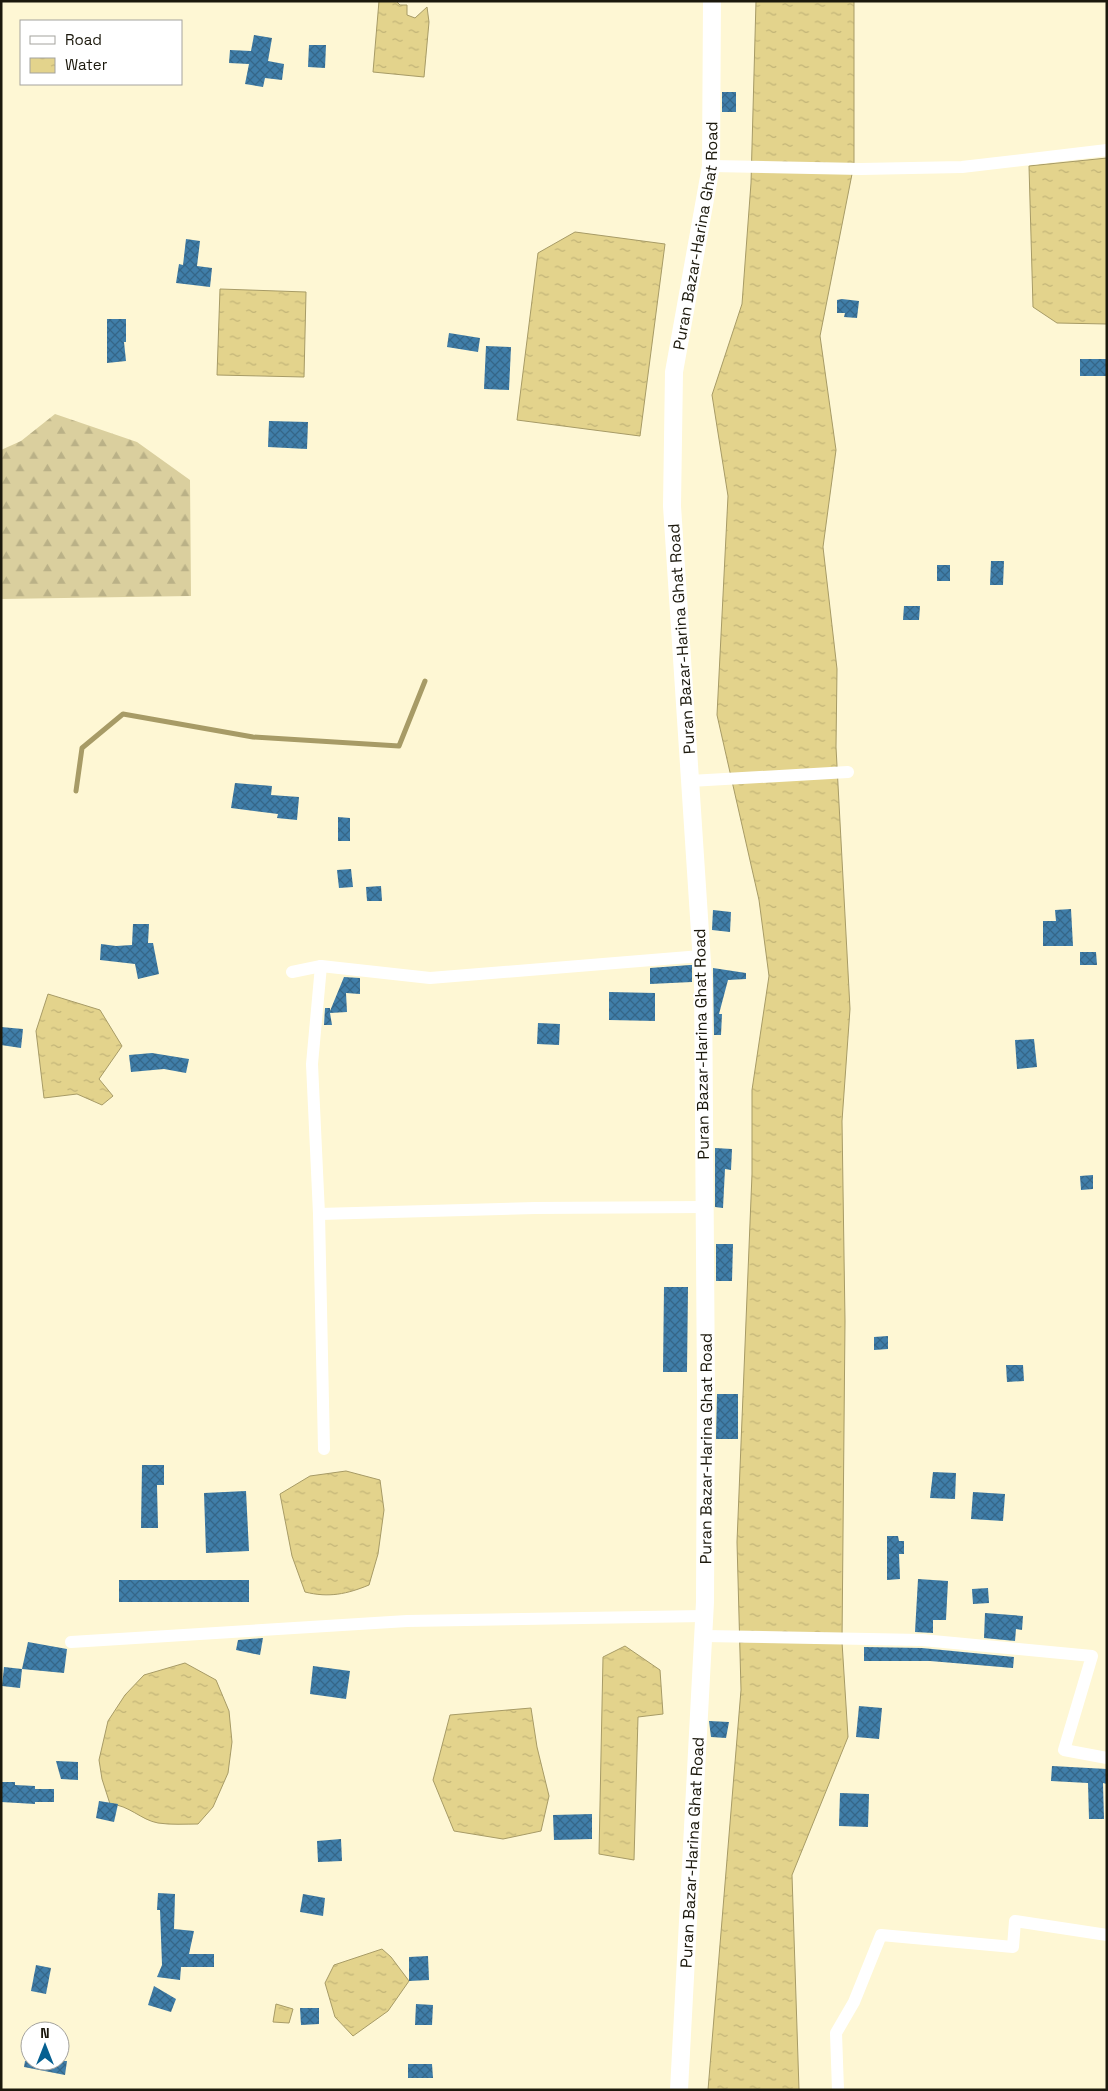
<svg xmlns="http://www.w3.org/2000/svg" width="1108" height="2091" viewBox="0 0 1108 2091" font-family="'Space Grotesk',sans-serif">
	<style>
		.forest { fill: url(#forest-firs) }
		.water { fill: url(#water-ripples); stroke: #a79b66 }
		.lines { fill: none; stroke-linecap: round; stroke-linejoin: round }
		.stream { stroke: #a79b66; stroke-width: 5 }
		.building { fill: url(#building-cross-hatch) }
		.street { stroke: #fff; stroke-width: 12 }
		.secondary { stroke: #fff; stroke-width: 18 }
		.labels { text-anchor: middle; stroke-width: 4; stroke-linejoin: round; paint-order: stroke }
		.street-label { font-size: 16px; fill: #1b180c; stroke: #fff }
	</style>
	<defs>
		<pattern id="forest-firs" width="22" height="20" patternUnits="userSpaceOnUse" patternTransform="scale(1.25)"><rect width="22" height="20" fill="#dacf9e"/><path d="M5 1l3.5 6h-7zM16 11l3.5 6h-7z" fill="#bab187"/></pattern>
		<pattern id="water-ripples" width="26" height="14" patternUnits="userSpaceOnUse" patternTransform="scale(1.25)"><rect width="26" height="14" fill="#e3d38c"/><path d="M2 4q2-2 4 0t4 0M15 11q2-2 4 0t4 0" fill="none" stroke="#c2b478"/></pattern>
		<pattern id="building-cross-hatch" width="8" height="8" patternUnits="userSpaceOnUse" patternTransform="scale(1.25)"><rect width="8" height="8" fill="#407ea9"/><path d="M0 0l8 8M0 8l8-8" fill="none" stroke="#356688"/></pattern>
	</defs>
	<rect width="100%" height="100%" fill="#fef7d4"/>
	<path class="forest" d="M55 414 137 442 190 480 191 596 1 599V450L21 441Z"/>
	<g class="water">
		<path d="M379 1H396L400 5H407V15L415 18 427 7 429 22 424 77 373 72Z"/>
		<path d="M756 1H854V164L820 336 836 450 823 547 837 669 836 747 850 1009 842 1121 845 1321 842 1642 848 1737 792 1875 799 2090H708L741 1690 737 1542 752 1174V1090L769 976 759 900 717 715 728 496 712 395 742 304 751 183Z"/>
		<path d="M1107 158V324L1057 323 1033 307 1029 166Z"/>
		<path d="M575 232 665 244 640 436 517 420 538 253Z"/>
		<path d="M220 289 306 292 304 377 217 375Z"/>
		<path d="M48 994 100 1010 122 1046 99 1079 113 1096 102 1105 77 1094 44 1098 36 1031Z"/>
		<path d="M346 1471 380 1480 384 1510 378 1554 369 1585C347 1594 329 1598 305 1592L292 1556 280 1494 310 1476Z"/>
		<path d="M625 1646 660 1670 663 1714 638 1717 634 1860 599 1854 603 1657Z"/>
		<path d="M185 1663 216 1680 229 1711 232 1742 228 1773 213 1807 198 1824C185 1824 171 1825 158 1823 141 1820 129 1805 110 1804L102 1779 99 1760 108 1721 125 1695 144 1675Z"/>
		<path d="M531 1708 537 1747 549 1796 541 1831 503 1839 454 1831 433 1780 450 1715Z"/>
		<path d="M382 1949 391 1957 409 1981 388 2011 353 2036 335 2017 325 1983 334 1965Z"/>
		<path d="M276 2004 293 2009 289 2023 273 2022Z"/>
	</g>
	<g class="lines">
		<path class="stream" d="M76 791 82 748 123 714 253 737 399 746 425 681"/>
	</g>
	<g class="building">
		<path d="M254 35 272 38 268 61 284 64 282 80 265 78 263 87 245 84 249 64 229 63 230 50 251 51Z"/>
		<path d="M309 45H326L325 68 308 67Z"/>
		<rect x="722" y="92" width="14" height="20"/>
		<path d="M186 239 200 241 197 266 212 268 210 287 176 283 179 264 183 265Z"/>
		<path d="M842 299 859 301 857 318 844 317 845 313H837V300Z"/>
		<path d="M107 319H126V342H124L126 361 107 363Z"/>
		<path d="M449 333 480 338 478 352 447 347Z"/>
		<path d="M486 346 511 347 509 390 484 389Z"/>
		<rect x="1080" y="359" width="26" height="17"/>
		<path d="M269 421 308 422 307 449 268 447Z"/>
		<path d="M991 561H1004L1003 585H990Z"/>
		<rect x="937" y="565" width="13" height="16"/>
		<path d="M904 606H920L919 620H903Z"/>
		<path d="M235 783 272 786 271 795 299 797 297 820 277 818 278 814 231 808Z"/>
		<path d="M338 817 350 818V841H338Z"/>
		<path d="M351 869 353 887 339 888 337 870Z"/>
		<path d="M381 886 382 901H367L366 887Z"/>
		<path d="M1071 909 1073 946H1043V921H1056L1055 910Z"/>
		<path d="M713 910 731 912 730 932 712 930Z"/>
		<path d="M133 924H149L148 943H153L159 974 138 979 135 964 100 960 101 944 116 946 132 945Z"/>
		<path d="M1080 952H1096L1097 965H1080Z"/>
		<path d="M690 965H692V982L650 984V968Z"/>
		<path d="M713 968 746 973V979L728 980 719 1014H722L721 1035H714Z"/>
		<path d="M344 977 360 978V994L346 993 347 1012 330 1013 332 1025H324L325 1008H330V1011Z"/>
		<path d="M609 992 655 993V1021L609 1020Z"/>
		<path d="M538 1023 560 1024 559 1045 537 1044Z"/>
		<path d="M1 1027 23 1029 21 1048 1 1045Z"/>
		<path d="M1034 1039 1037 1067 1017 1069 1015 1040Z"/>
		<path d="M152 1053 189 1059 186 1073 164 1069 131 1072 129 1055Z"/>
		<path d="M715 1148 732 1149 731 1170 725 1169 723 1208 715 1207Z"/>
		<path d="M1093 1175V1189L1081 1190 1080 1176Z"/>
		<path d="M716 1244H733L732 1281H716Z"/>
		<path d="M664 1287H688L687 1372H663Z"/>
		<path d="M888 1336V1349L874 1350V1337Z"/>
		<path d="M1006 1365H1023L1024 1381 1007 1382Z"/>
		<path d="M717 1394H738V1439H716Z"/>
		<path d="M142 1465H164V1485H157L158 1528H141Z"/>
		<path d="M933 1472 956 1473 955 1499 930 1498Z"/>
		<path d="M246 1491 249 1551 206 1553 204 1493Z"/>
		<path d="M973 1492 1005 1494 1003 1521 971 1519Z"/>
		<path d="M887 1536H898L899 1541H904V1554H899L900 1579 887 1580Z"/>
		<path d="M918 1579 948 1581 946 1620H933V1633L915 1632Z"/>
		<rect x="119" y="1580" width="130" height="22"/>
		<path d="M988 1588 989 1603 973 1604 972 1589Z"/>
		<path d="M985 1613 1023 1616 1022 1630 1016 1629 1015 1641 984 1638Z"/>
		<path d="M263 1638 260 1655 236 1650 238 1640Z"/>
		<path d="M28 1642 67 1649 64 1673 22 1669Z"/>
		<path d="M864 1647 922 1648 1014 1657 1013 1668 930 1661H864Z"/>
		<path d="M313 1666 350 1671 346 1699 310 1694Z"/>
		<path d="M4 1667 22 1669 20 1688 2 1686Z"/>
		<path d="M859 1706 882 1708 879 1739 856 1737Z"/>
		<path d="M709 1721 729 1722 726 1738 711 1737Z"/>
		<path d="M56 1761 78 1762V1780L61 1779Z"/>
		<path d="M1052 1766 1107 1769V1784L1103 1783 1104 1819H1089L1088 1783 1051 1781Z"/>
		<path d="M1 1782H15V1785L35 1786V1789H54V1802H35V1804L1 1802Z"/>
		<path d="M840 1793 869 1794 868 1827 839 1826Z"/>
		<path d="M99 1801 118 1804 114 1822 96 1818Z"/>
		<path d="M592 1814V1839L554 1840 553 1815Z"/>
		<path d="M341 1839 342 1861 318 1862 317 1841Z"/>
		<path d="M158 1893 175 1894 174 1929 194 1931 189 1954H214V1967H181L180 1980 157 1977 162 1965 160 1910H157Z"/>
		<path d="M303 1894 325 1898 323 1916 300 1912Z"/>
		<path d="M428 1956 429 1980 409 1981V1957Z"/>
		<path d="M36 1965 51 1968 46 1994 31 1991Z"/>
		<path d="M154 1986 176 1999 171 2012 148 2005Z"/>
		<path d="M416 2004 433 2005 432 2025H415Z"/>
		<path d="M300 2008H319V2024L301 2025Z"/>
		<path d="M25 2061H67L65 2075 24 2067Z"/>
		<path d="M408 2064H432L433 2078H408Z"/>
	</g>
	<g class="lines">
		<g class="street">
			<path d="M711 166 861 169 962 167 1107 150"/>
			<path d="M690 781 848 772"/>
			<path d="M321 966 312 1064 319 1214 324 1449"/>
			<path d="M292 972 321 966 430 978 701 956"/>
			<path d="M319 1214 535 1208 704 1207"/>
			<path d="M703 1636 922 1640 1092 1656 1064 1750 1107 1758"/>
			<path d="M71 1642 407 1621 704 1616"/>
			<path d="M838 2090 836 2033 854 2002 881 1935 1013 1947 1015 1921 1107 1935"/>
		</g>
		<path class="secondary" id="s1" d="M679 2090 705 1602 706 1394 703 978 672 506 674 372 711 166 712 1"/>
	</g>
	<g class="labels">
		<g class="street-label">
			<text dy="6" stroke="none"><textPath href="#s1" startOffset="1858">Puran Bazar-Harina Ghat Road</textPath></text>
			<text transform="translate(681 639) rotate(-94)" y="6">Puran Bazar-Harina Ghat Road</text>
			<text transform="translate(701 1044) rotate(-91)" y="6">Puran Bazar-Harina Ghat Road</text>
			<text dy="6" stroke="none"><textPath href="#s1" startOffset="642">Puran Bazar-Harina Ghat Road</textPath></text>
			<text dy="6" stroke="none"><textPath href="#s1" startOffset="238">Puran Bazar-Harina Ghat Road</textPath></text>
		</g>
	</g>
	<rect width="1108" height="2091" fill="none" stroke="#1b180c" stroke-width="5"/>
	<rect x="20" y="20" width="162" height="65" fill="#ffffff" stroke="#a4a39e"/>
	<rect x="30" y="36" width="25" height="8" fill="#ffffff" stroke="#a4a39e"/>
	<text x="65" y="45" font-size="15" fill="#1b180c">Road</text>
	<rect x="30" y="58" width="25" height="15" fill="url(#water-ripples)" stroke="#a4a39e"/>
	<text x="65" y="70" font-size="15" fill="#1b180c">Water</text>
	<g transform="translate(45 2046)"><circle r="24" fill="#ffffff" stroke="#a4a39e"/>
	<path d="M0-4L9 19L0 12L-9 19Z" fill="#056091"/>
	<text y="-8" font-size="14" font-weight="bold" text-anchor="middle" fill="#1b180c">N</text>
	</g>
</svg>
